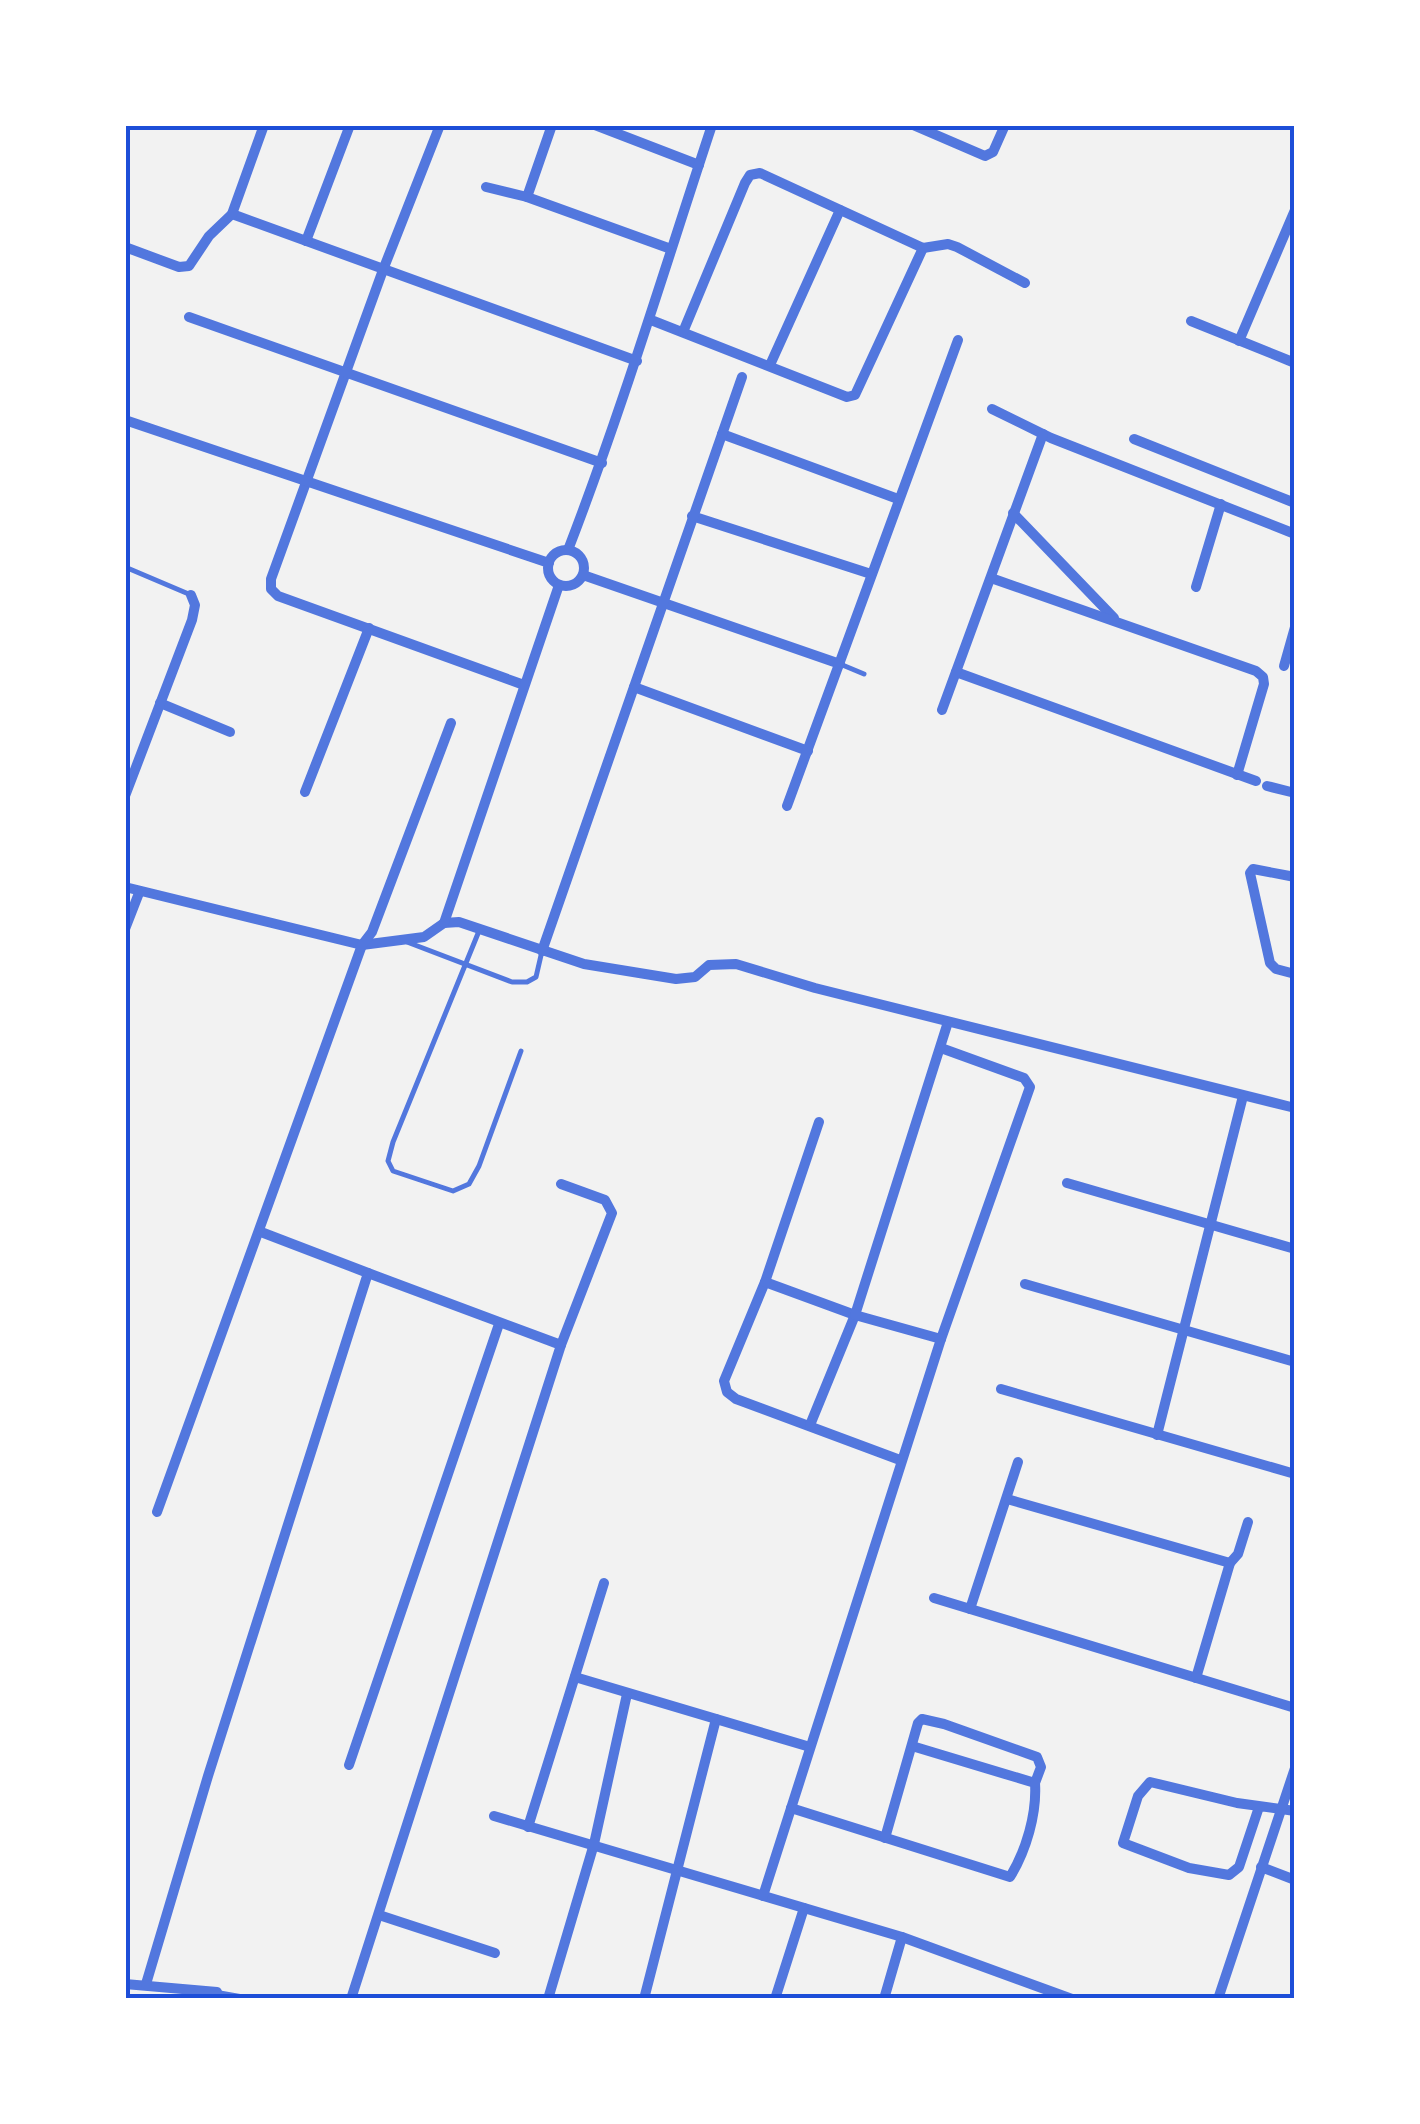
<svg xmlns="http://www.w3.org/2000/svg" width="1420" height="2124" viewBox="0 0 1420 2124" font-family="'Work Sans',sans-serif">
	<style>
		.lines { fill: none; stroke-linecap: round; stroke-linejoin: round }
		.service { stroke: #5277de; stroke-width: 5 }
		.minor { stroke: #5277de; stroke-width: 10 }
		.neatline { fill: none; stroke: #1d4ed8; stroke-width: 4 }
	</style>
	<rect width="100%" height="100%" fill="#f2f2f2"/>
	<g class="lines">
		<g class="service">
			<path d="M125 567 191 595"/>
			<path d="M840 664 864 674"/>
			<path d="M479 931 393 1142 388 1161 393 1171 453 1191 469 1184 479 1166 521 1051"/>
			<path d="M407 942 512 982H527L536 977 542 951"/>
			<path d="M220 1993 254 1999"/>
		</g>
		<g class="minor">
			<path d="M440 125 383 270 271 579V589L278 596 524 685"/>
			<path d="M552 125 527 197 671 249"/>
			<path d="M595 125 699 165"/>
			<path d="M913 125 985 156 993 152 1005 125"/>
			<path d="M486 187 527 197"/>
			<path d="M232 214 637 361"/>
			<path d="M306 241 350 125"/>
			<path d="M125 247 179 267 189 266 209 236 232 214 264 125"/>
			<path d="M189 317 602 463"/>
			<path d="M651 320 847 397 855 395 923 248"/>
			<path d="M1191 321 1295 363"/>
			<path d="M683 332 745 183 750 175 760 173 923 248 948 244 957 247 1025 283"/>
			<path d="M1239 341 1295 210"/>
			<path d="M770 365 840 210"/>
			<path d="M992 409 1051 438 1295 534"/>
			<path d="M125 420 549 563"/>
			<path d="M722 434 898 499"/>
			<path d="M1134 439 1295 503"/>
			<path d="M1013 513 1114 618"/>
			<path d="M692 516 871 574"/>
			<path d="M568 550C622 410 665 267 712 125"/>
			<circle cx="566" cy="568" r="18"/>
			<path d="M583 575 840 664"/>
			<path d="M991 578 1256 671 1263 677 1264 684 1237 775"/>
			<path d="M1196 587 1221 504"/>
			<path d="M1284 666 1295 627"/>
			<path d="M956 672 1256 781"/>
			<path d="M634 687 808 751"/>
			<path d="M160 703 230 732"/>
			<path d="M942 710 1043 434"/>
			<path d="M1267 786 1295 793"/>
			<path d="M305 792 369 628"/>
			<path d="M125 796 192 620 195 605 191 595"/>
			<path d="M787 806 958 340"/>
			<path d="M1295 877 1253 869 1250 873 1270 963 1276 969 1295 974"/>
			<path d="M125 887 362 945 424 937 444 923 459 922 584 964 676 979 695 977 709 965 736 964 815 988 1295 1108"/>
			<path d="M444 923 559 585"/>
			<path d="M125 929 139 893"/>
			<path d="M542 951 742 377"/>
			<path d="M819 1122 765 1282 724 1381 727 1392 736 1399 900 1460"/>
			<path d="M1067 1183 1295 1249"/>
			<path d="M561 1184 605 1200 612 1213 561 1345"/>
			<path d="M765 1282 855 1315 810 1425"/>
			<path d="M1025 1284 1295 1362"/>
			<path d="M941 1339 1030 1087 1024 1078 941 1048"/>
			<path d="M1001 1389 1295 1474"/>
			<path d="M1157 1435 1243 1096"/>
			<path d="M1007 1499 1230 1563"/>
			<path d="M157 1512 362 945 372 932 451 723"/>
			<path d="M934 1598 1295 1708"/>
			<path d="M970 1609 1018 1462"/>
			<path d="M575 1677 810 1747"/>
			<path d="M1196 1678 1230 1563 1238 1554 1248 1522"/>
			<path d="M349 1765 499 1324"/>
			<path d="M1259 1807 1239 1867 1229 1875 1189 1868 1123 1843 1138 1796 1150 1782 1237 1803 1295 1811"/>
			<path d="M791 1808 1010 1877C1026 1851 1037 1814 1035 1783L912 1746"/>
			<path d="M494 1816 902 1937 1072 1999"/>
			<path d="M528 1827 604 1583"/>
			<path d="M885 1838 918 1723 922 1719 944 1724 1037 1757 1041 1767 1035 1783"/>
			<path d="M1261 1867 1295 1880"/>
			<path d="M763 1896 941 1339 855 1315 948 1022"/>
			<path d="M379 1915 495 1953"/>
			<path d="M125 1984 217 1992 215 1999"/>
			<path d="M146 1984 208 1776 368 1273 261 1232"/>
			<path d="M351 1999 561 1345 368 1273"/>
			<path d="M548 1999 594 1844 627 1694"/>
			<path d="M644 1999 716 1719"/>
			<path d="M775 1999 804 1908"/>
			<path d="M884 1999 902 1937"/>
			<path d="M1218 1999 1295 1768"/>
		</g>
	</g>
	<rect width="1420" height="2124" fill="none" stroke="#ffffff" stroke-width="255"/>
	<rect x="128" y="128" width="1164" height="1868" class="neatline"/>
</svg>
